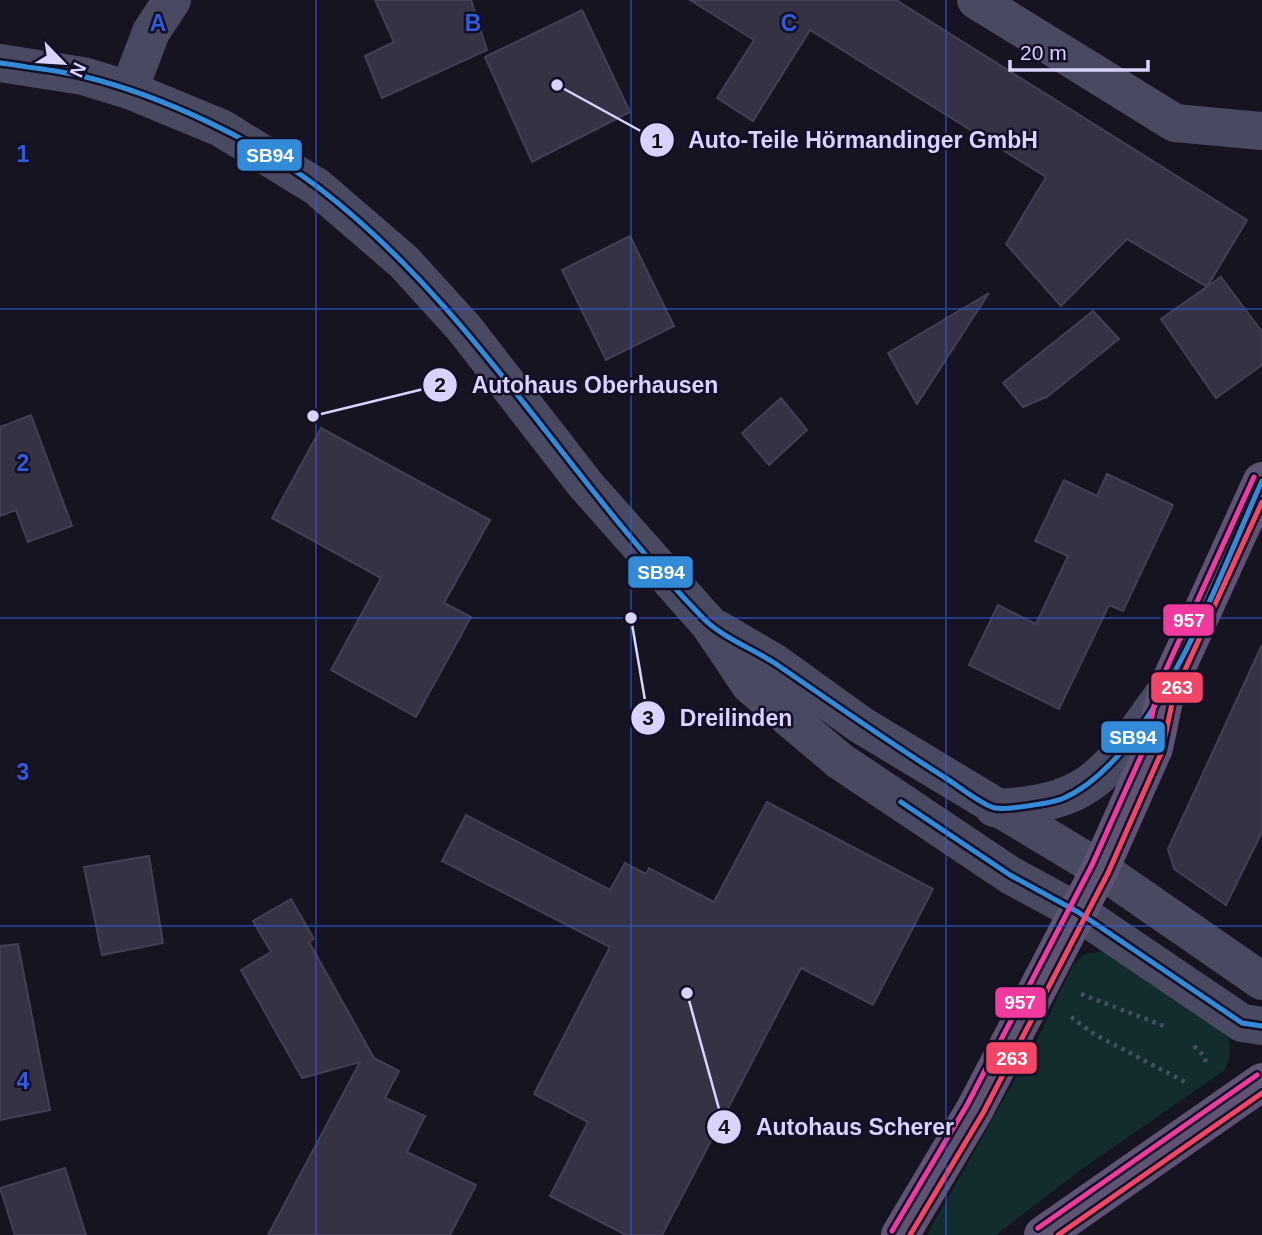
<svg xmlns="http://www.w3.org/2000/svg" width="1262" height="1235" viewBox="0 0 1262 1235" font-family="Helvetica,sans-serif">
	<style>
		.green { fill: #132c2d }
		.building { fill: #343243; stroke: #433f54; stroke-width: 2 }
		.lines { fill: none; stroke-linecap: round; stroke-linejoin: round }
		.path { stroke: #44505f; stroke-width: 4.5; stroke-dasharray: 3.5 5; stroke-linecap: butt }
		.minor { stroke: #4a4962; stroke-width: 38 }
		.major { stroke: #5e5373; stroke-width: 38 }
		.bus-1-casing { stroke: #130f26; stroke-width: 10 }
		.bus-2-casing { stroke: #130f26; stroke-width: 10 }
		.bus-3-casing { stroke: #130f26; stroke-width: 10 }
		.bus-1 { stroke: #338bd7; stroke-width: 5 }
		.bus-2 { stroke: #f34667; stroke-width: 5 }
		.bus-3 { stroke: #f13a9d; stroke-width: 5 }
		.grid { fill: none; stroke: #305bdc; stroke-width: 2; stroke-opacity: 0.55 }
		.grid-label { font-size: 23px; text-anchor: middle; font-weight: bold; fill: #305bdc; stroke: #130f26; stroke-width: 5; stroke-linejoin: round; paint-order: stroke }
		.leader { fill: none; stroke: #d9d4ff; stroke-width: 2.5 }
		.callout-dot { fill: #d9d4ff; stroke: #130f26; stroke-width: 2.5 }
		.mark-label { font-size: 21px; text-anchor: middle; font-weight: bold; fill: #111 }
		.callout-label { font-size: 23px; text-anchor: middle; font-weight: bold; fill: #d9d4ff; stroke: #130f26; stroke-width: 5; stroke-linejoin: round; paint-order: stroke }
		.line-badge { stroke: #130f26; stroke-width: 2.5 }
		.badge-label { font-size: 19px; text-anchor: middle; font-weight: bold; fill: #fff }
	</style>
	<rect width="100%" height="100%" fill="#161421"/>
	<path class="green" d="M1104 951 1222 1025C1231 1041 1233 1052 1225 1070L1083 1168 996 1235H927L1037 1040 1073 965 1085 954Z"/>
	<g class="building">
		<path d="M375 0H471L487 50 382 98 365 56 394 42Z"/>
		<path d="M690 0H896L1247 220 1207 287 1127 239 1061 306 1006 244 1046 177 810 30 753 121 717 98 754 40Z"/>
		<path d="M582 10 630 112 532 162 485 57Z"/>
		<path d="M630 236 674 326 606 360 562 270Z"/>
		<path d="M1221 277 1262 332V365L1216 398 1161 319Z"/>
		<path d="M989 293 917 404 888 353Z"/>
		<path d="M1093 311 1119 339 1047 397 1023 407 1003 383Z"/>
		<path d="M781 398 807 430 769 465 742 433Z"/>
		<path d="M31 415 72 526 28 542 16 510 0 516V427Z"/>
		<path d="M321 428 490 520 444 603 471 617 416 717 331 670 381 578 272 518Z"/>
		<path d="M1107 474 1173 505 1123 611 1109 605 1059 709 969 665 998 605 1036 624 1068 556 1035 541 1064 480 1097 496Z"/>
		<path d="M1262 645V832L1226 905 1174 869 1168 849Z"/>
		<path d="M767 802 933 889 873 1005 801 968 662 1235H626L550 1196 588 1122 534 1094 610 947 442 861 466 815 610 890 625 863 646 874 649 868 714 902Z"/>
		<path d="M149 856 163 943 102 955 84 867Z"/>
		<path d="M291 899 314 939 309 942 374 1058 399 1071 385 1098 425 1116 407 1152 476 1185 450 1235H268L360 1062 302 1078 241 970 271 952 253 921Z"/>
		<path d="M18 944 50 1110 0 1120V946Z"/>
		<path d="M65 1168 86 1235H15L0 1188Z"/>
	</g>
	<g class="lines">
		<g class="path">
			<path d="M1081 994 1164 1026"/>
			<path d="M1071 1017 1094 1034 1185 1082"/>
			<path d="M1194 1046 1205 1057 1206 1067"/>
		</g>
		<g class="minor">
			<path d="M976 0 1175 123 1262 131"/>
			<path d="M0 63 83 76 129 90 221 128 317 187 404 262 464 328 585 484 709 624 750 685 840 761 1010 875 1078 912 1242 1023 1262 1026"/>
			<path d="M129 90 151 32 172 0"/>
			<path d="M717 629 775 663 861 725 1100 869 1262 981"/>
			<path d="M994 808C1098 804 1109 768 1166 691"/>
		</g>
		<g class="major">
			<path d="M900 1235 975 1109 1100 869 1154 748 1166 691 1262 481"/>
			<path d="M1043 1235 1262 1082"/>
		</g>
		<defs>
			<g id="bus-1">
				<path d="M0 63C28 67 58 70 86 77 162 96 256 140 319 188 474 307 569 482 705 620 725 639 756 650 779 666 833 703 887 741 944 777 956 784 983 806 995 808 1007 810 1053 803 1064 798 1156 757 1221 571 1262 481"/>
				<path d="M901 802 1010 875 1078 912 1242 1023 1262 1026"/>
			</g>
			<g id="bus-2">
				<path d="M910 1235 983 1113 1108 873 1162 751 1174 694 1262 502"/>
				<path d="M1058 1235 1262 1093"/>
			</g>
			<g id="bus-3">
				<path d="M1038 1228 1257 1075"/>
				<path d="M892 1231 967 1105 1092 865 1146 745 1158 687 1254 477"/>
			</g>
		</defs>
		<use href="#bus-1" class="bus-1-casing"/>
		<use href="#bus-2" class="bus-2-casing"/>
		<use href="#bus-3" class="bus-3-casing"/>
		<use href="#bus-1" class="bus-1"/>
		<use href="#bus-2" class="bus-2"/>
		<use href="#bus-3" class="bus-3"/>
	</g>
	<path class="grid" d="M316 0V1235M631 0V1235M946 0V1235M0 309H1262M0 618H1262M0 926H1262"/>
	<g class="grid-label">
		<text x="158" y="31">A</text>
		<text x="473" y="31">B</text>
		<text x="789" y="31">C</text>
		<text x="23" y="162">1</text>
		<text x="23" y="471">2</text>
		<text x="23" y="780">3</text>
		<text x="23" y="1089">4</text>
	</g>
	<path class="leader" d="M557 85L657 140M313 416L440 385M631 618L648 718M687 993L724 1127"/>
	<g class="callout-dot">
		<circle cx="557" cy="85" r="7"/>
		<circle cx="313" cy="416" r="7"/>
		<circle cx="631" cy="618" r="7"/>
		<circle cx="687" cy="993" r="7"/>
		<circle cx="657" cy="140" r="18"/>
		<circle cx="440" cy="385" r="18"/>
		<circle cx="648" cy="718" r="18"/>
		<circle cx="724" cy="1127" r="18"/>
	</g>
	<g class="mark-label">
		<text x="657" y="148">1</text>
		<text x="440" y="392">2</text>
		<text x="648" y="725">3</text>
		<text x="724" y="1134">4</text>
	</g>
	<g class="callout-label">
		<text x="863" y="148">Auto-Teile Hörmandinger GmbH</text>
		<text x="595" y="393">Autohaus Oberhausen</text>
		<text x="736" y="726">Dreilinden</text>
		<text x="855" y="1135">Autohaus Scherer</text>
	</g>
	<g class="line-badge">
		<rect x="236" y="138" width="67" height="34" rx="7" fill="#338bd7"/>
		<rect x="627" y="555" width="67" height="34" rx="7" fill="#338bd7"/>
		<rect x="1162" y="603" width="53" height="34" rx="7" fill="#f13a9d"/>
		<rect x="1150" y="671" width="54" height="33" rx="7" fill="#f34667"/>
		<rect x="1100" y="720" width="66" height="34" rx="7" fill="#338bd7"/>
		<rect x="994" y="986" width="53" height="33" rx="7" fill="#f13a9d"/>
		<rect x="985" y="1041" width="53" height="34" rx="7" fill="#f34667"/>
	</g>
	<g class="badge-label">
		<text x="270" y="162">SB94</text>
		<text x="661" y="579">SB94</text>
		<text x="1189" y="627">957</text>
		<text x="1177" y="694">263</text>
		<text x="1133" y="744">SB94</text>
		<text x="1020" y="1009">957</text>
		<text x="1012" y="1065">263</text>
	</g>
	<g transform="translate(63 63) rotate(115)" stroke="#130f26" stroke-width="5" paint-order="stroke">
	<path d="M0-5L12 26L0 18L-12 26Z" fill="#d9d4ff"/>
	<text y="-10" font-size="19" font-weight="bold" text-anchor="middle" fill="#d9d4ff">N</text>
	</g>
	<path d="M1010 60v10h138v-10" fill="none" stroke="#d9d4ff" stroke-width="3.5"/>
	<text x="1020" y="60" font-size="21" fill="#d9d4ff" stroke="#130f26" stroke-width="5" paint-order="stroke">20 m</text>
</svg>
